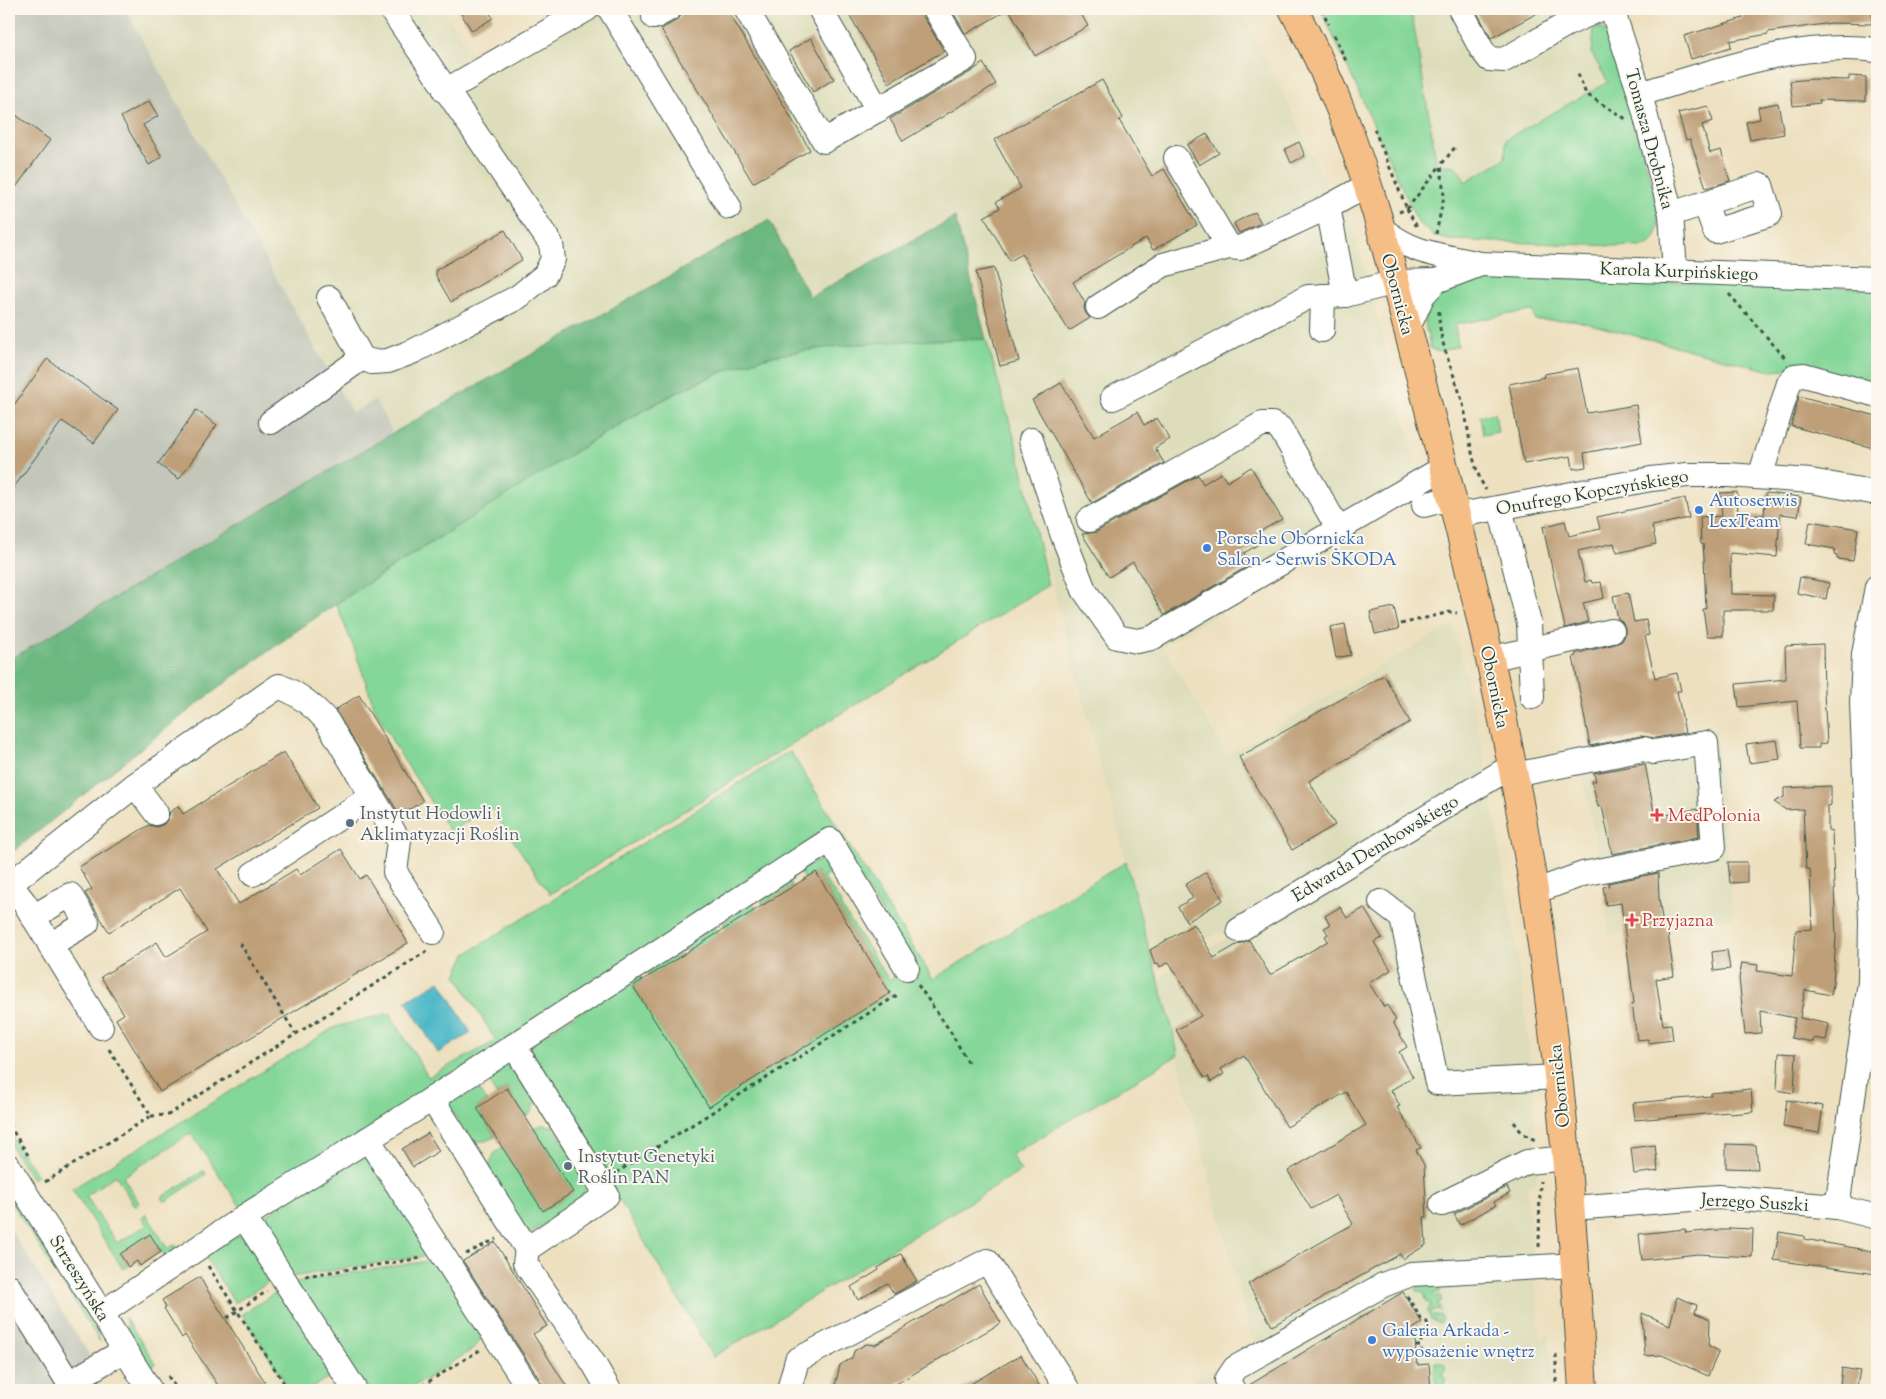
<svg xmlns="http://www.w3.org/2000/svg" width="1886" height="1399" viewBox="0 0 1886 1399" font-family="'Sorts Mill Goudy',serif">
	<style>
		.built { fill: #deddbb }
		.industrial { fill: #c3c6b9 }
		.green { fill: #85d799; stroke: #528a66 }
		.forest { fill: #6cb881; stroke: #467a5a }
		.water { fill: #4bb7c7; stroke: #357a7e }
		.building { fill: #be9f78 }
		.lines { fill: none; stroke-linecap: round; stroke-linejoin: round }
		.minor-casing { stroke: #3e5549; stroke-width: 26 }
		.major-casing { stroke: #3e5549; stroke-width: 30 }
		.path { stroke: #3e5549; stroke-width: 3; stroke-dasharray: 4 4; stroke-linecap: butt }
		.minor { stroke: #fff; stroke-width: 24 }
		.major { stroke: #f6be87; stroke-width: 28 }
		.shop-dot { fill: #3f7fe0; stroke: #fbf7ec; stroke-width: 2 }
		.health-dot { fill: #e0444e; stroke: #fbf7ec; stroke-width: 2 }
		.service-dot { fill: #5c6f8a; stroke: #fbf7ec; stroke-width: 2 }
		.labels { text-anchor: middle; stroke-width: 4; stroke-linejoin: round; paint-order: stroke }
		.street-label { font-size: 18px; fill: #1f3d34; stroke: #fbf7ec }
		.shop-label { font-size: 18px; fill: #366cbe; stroke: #fbf7ec; text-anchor: start }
		.service-label { font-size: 18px; fill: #4e5e75; stroke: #fbf7ec; text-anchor: start }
		.health-label { font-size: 18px; fill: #be3a42; stroke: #fbf7ec; text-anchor: start }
	</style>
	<rect width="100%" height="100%" fill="#fbf7ec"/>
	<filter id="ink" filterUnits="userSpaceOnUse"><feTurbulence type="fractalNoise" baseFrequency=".02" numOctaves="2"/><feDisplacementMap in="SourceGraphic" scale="10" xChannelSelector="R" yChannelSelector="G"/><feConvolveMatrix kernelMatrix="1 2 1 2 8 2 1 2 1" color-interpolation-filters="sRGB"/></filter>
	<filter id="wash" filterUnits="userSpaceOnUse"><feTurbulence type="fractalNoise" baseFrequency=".0096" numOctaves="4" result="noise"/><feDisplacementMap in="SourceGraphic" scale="20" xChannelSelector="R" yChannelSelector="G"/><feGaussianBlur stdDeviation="1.12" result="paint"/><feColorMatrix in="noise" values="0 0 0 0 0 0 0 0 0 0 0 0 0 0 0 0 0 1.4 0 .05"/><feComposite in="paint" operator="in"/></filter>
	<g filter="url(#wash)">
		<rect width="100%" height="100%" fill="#ede0bf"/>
		<g class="built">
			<path d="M125 9H444L485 78 602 9H1119L1111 13 1114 18 1131 9H1239L1282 90 1332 200 1342 194 1365 269 1423 494 1163 646 1227 755 1453 624 1481 740 1488 776 1155 970 955 217 809 297 768 220 393 433 375 401 352 414Z"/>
			<path d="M1325 9H1600L1628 97 1415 214Z"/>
			<path d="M1716 730 1733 918 1609 935 1602 874 1579 757Z"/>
			<path d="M1489 784 1517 953 1530 1054 1538 1181 1527 1187 1540 1338 1549 1333 1553 1390H1174L1254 1346 1157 979Z"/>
		</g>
		<g class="industrial">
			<path d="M9 9H125L352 413 375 400 393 433 9 660Z"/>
			<path d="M9 1227 90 1356 76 1370 90 1390H9Z"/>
		</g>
		<g class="green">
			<path d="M1321 9H1411L1437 165C1456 165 1457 163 1465 182L1505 159 1506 139 1608 82 1592 54 1594 28C1601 27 1605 30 1609 35L1655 195C1657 215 1666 238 1643 247L1449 240 1436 237 1418 223Z"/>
			<path d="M1477 275 1877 289V386L1804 369 1771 371 1574 320H1535L1533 311 1503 315 1455 325 1458 346 1438 352 1431 349C1423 318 1422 320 1436 291Z"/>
			<path d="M986 339 1019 455 1048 585 550 894 490 807 450 832 395 746 374 706 354 648 336 604C416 553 495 501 575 452 634 416 694 378 761 359 779 354 798 352 816 349 873 341 929 340 986 339Z"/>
			<path d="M1495 413 1498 432 1483 435 1480 416Z"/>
			<path d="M790 751 933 979 1126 862 1148 945 1172 1027 1178 1055 1011 1155 1021 1171 713 1357 619 1199 616 1198 529 1050 533 1042 640 974 643 979 633 986 709 1106 662 968 649 976 647 970 677 951 681 955 671 962 747 1082 776 1064 700 944 687 952 684 942 716 927 718 933 709 940 786 1059 815 1041 738 921 726 928 723 923 753 902 756 909 747 915 824 1035 853 1017 776 896 763 904 759 898 786 877 792 886 786 891 861 1011 890 993 816 872 804 879 798 870 822 859 826 861 835 869 823 877 841 903 840 905 889 980 901 973 907 982 920 974 833 834 242 1209 191 1133 123 1177 139 1203 136 1206 133 1204 117 1177 114 1176 86 1196 117 1243 147 1225 142 1219 145 1215H147L167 1248 175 1245 179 1248 170 1260 161 1252 150 1235 120 1254 128 1267 123 1269 72 1189 335 1027 390 1013 428 1077 496 1041 456 975 466 954Z"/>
			<path d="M509 1058 536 1101 531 1112 526 1117 507 1088 496 1095 487 1077Z"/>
			<path d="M471 1086 480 1091 487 1101 477 1108 495 1137 485 1141H471L448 1105 449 1099Z"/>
			<path d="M543 1125 552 1126 597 1188 572 1209 566 1206 555 1213 556 1217 528 1235 488 1169 494 1154 502 1147 543 1211 573 1192 533 1128Z"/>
			<path d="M9 1132 37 1176 32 1179 9 1143Z"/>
			<path d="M348 1156 367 1159 437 1254 291 1277 261 1228 260 1220Z"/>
			<path d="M203 1171 205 1172V1175L166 1201 162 1200V1197Z"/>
			<path d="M9 1190 96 1328 100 1342 9 1199Z"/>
			<path d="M236 1236H243L275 1278 235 1303 203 1254Z"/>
			<path d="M440 1259 482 1334 481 1339 475 1348 408 1390H364L294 1282Z"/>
			<path d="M1420 1284 1440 1285V1292L1433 1294 1436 1297 1440 1295 1442 1301 1438 1302 1437 1304 1441 1306 1439 1308 1441 1311 1438 1310 1430 1312 1433 1316 1440 1315 1443 1319 1440 1324 1431 1319 1427 1312 1431 1304 1427 1302 1424 1293 1415 1290Z"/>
			<path d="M282 1289 336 1373 307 1390H290L242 1314Z"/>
			<path d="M125 1317 156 1364 150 1367 129 1334Z"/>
			<path d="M1435 1362H1442L1445 1365V1371L1442 1375 1446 1379 1444 1382 1447 1390H1439L1437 1388 1438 1385 1435 1380Z"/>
		</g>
		<path class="forest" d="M955 217 986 339C929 340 872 341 816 349 797 352 778 354 760 359 673 384 596 439 520 487 432 542 343 596 259 658 173 720 92 789 9 855V660L393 433 769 220 810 297Z"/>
		<path class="water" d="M440 981 471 1033 438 1053 406 1001Z"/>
		<g id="blocks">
			<g class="building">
				<path d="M458 9H487L493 18 472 31Z"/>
				<path d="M687 9H727L810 150 753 183 661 29 676 21 680 17 682 11Z"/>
				<path d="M846 9H921L923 16 944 51 889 83Z"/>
				<path d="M951 9H1078L1088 26 1035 56 1009 9 966 34Z"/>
				<path d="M1475 9H1545L1491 38Z"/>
				<path d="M1752 9H1872V24L1832 23 1768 32V34L1730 41 1731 47 1691 59 1684 36 1743 18 1741 11Z"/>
				<path d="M811 38 834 79 813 92 789 51Z"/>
				<path d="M983 63 996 84 903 141 890 119 972 71Z"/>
				<path d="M1849 76 1866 77V101L1819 100 1820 103 1793 106 1790 81 1813 79 1849 80Z"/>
				<path d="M1102 80 1123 118 1119 120 1152 176 1164 169 1197 225 1153 250 1146 238 1073 282 1085 303 1084 308 1086 314 1090 318 1069 331 1022 254 1010 261 984 217 1000 208 996 202 1021 188 994 140Z"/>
				<path d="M149 101 158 116 143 125 162 157 149 165 121 117Z"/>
				<path d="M1778 103 1784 134 1750 140 1746 122 1760 119 1758 107Z"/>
				<path d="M1708 106 1713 121 1702 125 1710 153 1721 150 1730 181 1706 188 1690 139 1686 140 1678 113Z"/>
				<path d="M9 110 50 140 9 197Z"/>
				<path d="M1207 134 1219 153 1199 165 1187 145Z"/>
				<path d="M1299 142 1305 156 1291 163 1285 149Z"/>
				<path d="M1255 212 1261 223 1239 233 1234 223Z"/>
				<path d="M505 230 522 260 451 302 436 276V270Z"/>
				<path d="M994 268 1019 361 1000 366 976 272Z"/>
				<path d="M47 359 118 410 94 443 62 421 9 494V412Z"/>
				<path d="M1578 368 1587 413 1636 405 1642 442 1584 453 1586 467 1573 469 1571 456 1524 464 1509 384 1545 377 1544 374Z"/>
				<path d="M1061 383 1094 437 1137 412 1144 425 1157 418 1170 439 1155 448 1164 463 1092 503 1032 400Z"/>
				<path d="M1799 396 1877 416V449L1791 426Z"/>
				<path d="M196 410 217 425 179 479 158 464Z"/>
				<path d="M1251 467 1282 519 1257 533 1262 542 1244 553 1250 565 1164 615 1133 562 1109 577 1082 534 1096 532 1198 475 1203 484 1221 473 1227 482Z"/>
				<path d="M1737 492 1738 516 1764 515 1766 493 1801 497 1798 516 1780 514 1777 557 1730 553 1731 594 1774 595 1773 610H1723V636H1707L1703 609H1706L1704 557 1703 544H1701L1700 517 1722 516 1720 493Z"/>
				<path d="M1685 498 1689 518 1652 526 1656 544 1617 553 1614 543 1578 551 1585 582 1591 580 1592 583 1601 582 1604 598 1583 603 1588 622 1565 628 1543 527 1565 521 1569 536 1600 529 1597 517Z"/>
				<path d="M1810 521 1858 529 1853 561 1837 559V556L1834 555 1835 549 1806 544Z"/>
				<path d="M1800 577 1829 583 1826 599 1797 593Z"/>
				<path d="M1628 593 1634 622 1646 620 1649 635 1645 636 1655 678 1677 673 1681 691H1677L1685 733 1655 738 1641 736 1590 746 1573 657 1576 656 1575 654 1615 644 1622 641 1625 635V628L1622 622 1618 619 1613 596Z"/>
				<path d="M1394 607 1399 629 1375 634 1370 612Z"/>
				<path d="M1345 624 1351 655 1336 658 1330 627Z"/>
				<path d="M1823 644 1824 693 1827 743 1819 744V748H1800L1797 701 1739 707 1736 684 1786 679 1785 646Z"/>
				<path d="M1384 675 1410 722 1309 781 1335 825 1292 850 1239 757Z"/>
				<path d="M359 695 423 801 400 815 335 710Z"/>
				<path d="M1777 740 1780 759 1749 763 1746 744Z"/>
				<path d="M284 752 318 808 217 869 239 904 296 869 300 875 341 849 360 879 366 875 408 943 160 1092 116 1019 124 1014 101 977 157 942 166 957 207 932 180 888 109 932 85 893 92 889 79 867 149 825 157 827 164 824 168 819 170 812 178 806 183 814Z"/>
				<path d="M1645 764 1655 817 1697 809 1699 837 1612 854 1602 806 1598 807 1592 781H1596L1594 773Z"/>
				<path d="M1831 786V805L1828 806V830L1832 831 1836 937 1833 985 1831 995 1805 990 1800 1018 1829 1024 1826 1040 1814 1038 1813 1042 1791 1038 1795 1018 1760 1011 1761 1033 1745 1034 1739 978 1742 963 1758 965 1757 971 1792 976 1796 930 1812 929 1810 869H1806L1803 809 1786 810 1774 802 1784 797V788Z"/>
				<path d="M1728 862H1747V882L1730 883Z"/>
				<path d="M816 872 890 993 709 1107 633 986Z"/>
				<path d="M1206 872 1223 900 1187 922 1178 907 1193 898 1185 885Z"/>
				<path d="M1658 873 1659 898 1663 926 1667 927 1674 976 1656 979 1663 1025 1671 1024 1673 1040 1648 1043V1039L1637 1040 1632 1004 1634 1003 1621 903 1606 905 1603 887 1609 886 1608 883Z"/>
				<path d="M1340 907 1347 918 1364 908 1382 938 1374 942 1391 970 1369 983 1384 1007 1387 1005 1396 1020 1393 1022 1407 1047 1399 1052 1413 1077 1391 1090 1400 1106 1397 1107 1421 1148 1416 1150 1424 1165 1427 1217H1424L1426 1245 1403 1259 1400 1254 1272 1326 1248 1284 1353 1224 1336 1195 1311 1209 1288 1171 1366 1125 1346 1092 1287 1127 1244 1055 1221 1069 1224 1074 1211 1082 1208 1076 1205 1078 1176 1030 1201 1016 1169 962 1160 967 1158 963 1155 965 1150 950 1194 924 1214 958 1238 944 1249 940 1270 975 1328 941 1325 936 1328 934 1324 928 1330 925 1325 916Z"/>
				<path d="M1727 950 1730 969 1714 971 1712 952Z"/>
				<path d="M1779 1053 1796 1054 1794 1093 1777 1090Z"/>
				<path d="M507 1088 573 1192 543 1211 477 1108Z"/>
				<path d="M1751 1089 1753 1112 1730 1114V1112L1635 1120 1633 1103 1711 1096V1093Z"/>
				<path d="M1787 1100 1823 1106 1819 1133 1783 1127Z"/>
				<path d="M428 1133 439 1151 413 1167 402 1149Z"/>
				<path d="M1726 1144 1756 1145 1758 1169 1726 1168Z"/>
				<path d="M1655 1145 1658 1171 1634 1174 1631 1148Z"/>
				<path d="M1507 1187 1510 1193 1494 1202 1496 1205 1460 1225 1454 1214Z"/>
				<path d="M1729 1228 1753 1229 1752 1257 1698 1254 1642 1260 1639 1234 1685 1229 1686 1233 1714 1230H1729Z"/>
				<path d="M1779 1232 1804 1236V1239L1877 1252V1274L1774 1260Z"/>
				<path d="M150 1234 161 1252 140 1266 137 1261 128 1267 120 1254Z"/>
				<path d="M495 1242 547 1326 533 1334 569 1390H544L542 1383 463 1261Z"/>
				<path d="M901 1254 917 1281 894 1294 887 1283 858 1300 851 1287 879 1270 878 1268Z"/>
				<path d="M200 1277 206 1288 270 1390H221L185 1335 182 1338 164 1308 166 1307 162 1300Z"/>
				<path d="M979 1284 1001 1323 896 1384 895 1390H834L840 1365 852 1358 854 1351 866 1344 875 1345Z"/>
				<path d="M1403 1292 1422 1323 1414 1328 1417 1365 1429 1364 1431 1390H1247L1246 1387Z"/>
				<path d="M1677 1297 1697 1305 1695 1313 1710 1319 1709 1346 1719 1351 1708 1376 1662 1355 1645 1356 1642 1313 1670 1325Z"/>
				<path d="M1021 1355 1042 1390H960Z"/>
				<path d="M1842 1368 1860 1371 1856 1390 1840 1385Z"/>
			</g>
		</g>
	</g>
	<g filter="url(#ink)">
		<use href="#blocks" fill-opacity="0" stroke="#3e5549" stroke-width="1"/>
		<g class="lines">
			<defs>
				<g id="minor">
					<path d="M610 9 729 207"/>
					<path d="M746 9 824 141 965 59 935 9"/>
					<path d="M820 9 878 110"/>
					<path d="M1460 9 1482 50 1489 59 1504 60 1565 25 1600 9"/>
					<path d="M1612 9 1640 94 1671 214 1675 271"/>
					<path d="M654 17 669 9"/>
					<path d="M445 91 587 9"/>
					<path d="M1640 94C1716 71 1796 40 1877 50"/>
					<path d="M1176 158 1229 247"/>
					<path d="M1328 207 1345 295"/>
					<path d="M1671 214 1761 185 1770 214 1715 231 1705 203"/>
					<path d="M1381 228C1413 255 1442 255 1481 264L1877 279"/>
					<path d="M329 298 362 358 372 362 388 361 414 351 518 297 545 275 553 259 551 244 391 9"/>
					<path d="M1098 307 1163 265 1229 247 1240 248 1328 207 1368 185"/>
					<path d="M1408 328 1423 295 1436 281 1481 264"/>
					<path d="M1322 330 1323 296"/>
					<path d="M1113 398 1308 297 1345 295 1396 282 1436 281"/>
					<path d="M271 422 362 358"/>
					<path d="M1031 440 1063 536 1084 590 1117 637 1137 641 1152 638 1443 468"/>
					<path d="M1760 477 1789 383 1795 376 1804 375 1877 395"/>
					<path d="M1424 505 1451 498"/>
					<path d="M1455 516 1651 479 1687 475H1728L1811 481 1877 493"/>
					<path d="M1502 516 1529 623 1532 697"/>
					<path d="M1089 520 1262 424H1272L1280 428 1338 528"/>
					<path d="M1489 659 1612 631"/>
					<path d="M1514 775 1644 749 1654 752 1706 743 1714 848 1583 874 1534 892"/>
					<path d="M135 785 279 686C299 694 313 705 327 721L399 841 395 872 433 932"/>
					<path d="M253 874 372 796"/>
					<path d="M10 884 24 902 101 1027"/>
					<path d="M9 885 135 785 156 813"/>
					<path d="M1381 902 1402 918 1437 1083 1559 1077"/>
					<path d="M33 917 70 895 87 923 50 945"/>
					<path d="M1239 930 1512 766"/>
					<path d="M432 1099 527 1249 607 1195 514 1046"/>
					<path d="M368 1139 530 1390"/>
					<path d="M9 1167 150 1390"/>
					<path d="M1442 1204 1527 1162 1567 1158"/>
					<path d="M1837 1207 1870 982 1871 921 1862 703 1864 654 1877 587"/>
					<path d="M1572 1208 1718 1197 1837 1207 1877 1217"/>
					<path d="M244 1217 432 1099 830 840 907 968"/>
					<path d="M527 1249 525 1263 594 1364 609 1390"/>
					<path d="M9 1287 69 1383 125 1350"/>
					<path d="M102 1313 244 1217 355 1390"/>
					<path d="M789 1390 797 1360 987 1261 1068 1390"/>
					<path d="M1233 1390 1227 1380 1235 1368 1383 1285 1411 1274 1576 1265"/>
				</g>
				<path id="major" d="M1293 9C1331 78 1355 143 1378 218 1433 422 1489 628 1525 836 1557 1019 1572 1205 1583 1390"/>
			</defs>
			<use href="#minor" class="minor-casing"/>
			<use href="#major" class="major-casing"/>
			<g class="path">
				<path d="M1321 9 1329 24"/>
				<path d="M1334 35 1346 61"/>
				<path d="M1578 74 1586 94 1626 119"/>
				<path d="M1374 129 1407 209"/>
				<path d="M1407 209 1440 166"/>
				<path d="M1399 212 1407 209 1417 227"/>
				<path d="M1436 234 1444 196 1441 165 1456 146"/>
				<path d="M1729 294 1786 359"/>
				<path d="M1439 311C1438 343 1455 374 1463 404 1470 433 1470 464 1486 490"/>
				<path d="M1401 624 1450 612 1457 613"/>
				<path d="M240 943 295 1033"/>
				<path d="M918 985 950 1031 969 1064"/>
				<path d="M151 1116 168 1115 427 951"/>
				<path d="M1514 1122 1522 1133 1537 1141"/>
				<path d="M9 1125 28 1155"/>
				<path d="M616 1173 899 994"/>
				<path d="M45 1182 151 1116 107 1046"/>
				<path d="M1539 1247 1540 1181"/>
				<path d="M466 1254 496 1239"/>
				<path d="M208 1266 284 1383"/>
				<path d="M305 1276 422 1258"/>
				<path d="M1407 1296 1421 1319 1427 1322 1428 1335 1421 1336V1346"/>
				<path d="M227 1318 267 1291"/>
				<path d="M1416 1346H1421L1422 1354 1469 1351"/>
				<path d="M168 1376 177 1390"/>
				<path d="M415 1390 480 1350"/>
				<path d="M1556 1390V1351"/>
			</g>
			<use href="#minor" class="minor"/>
			<use href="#major" class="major"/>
		</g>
	</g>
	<g class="shop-dot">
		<circle cx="1699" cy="510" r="5"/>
		<circle cx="1207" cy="548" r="5"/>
		<circle cx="1372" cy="1340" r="5"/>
	</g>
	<g class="health-dot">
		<path d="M1654.5 807.5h5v5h5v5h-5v5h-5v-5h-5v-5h5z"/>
		<path d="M1629.5 912.5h5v5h5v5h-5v5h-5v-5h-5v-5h5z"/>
	</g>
	<g class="service-dot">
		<circle cx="350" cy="823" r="5"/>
		<circle cx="568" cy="1166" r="5"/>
	</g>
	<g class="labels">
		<g class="street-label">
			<text transform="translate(1650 139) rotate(75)" y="6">Tomasza Drobnika</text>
			<text transform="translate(1679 271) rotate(2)" y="6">Karola Kurpińskiego</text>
			<text transform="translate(1398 294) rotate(75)" y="6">Obornicka</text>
			<text transform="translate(1592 492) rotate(-10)" y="6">Onufrego Kopczyńskiego</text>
			<text transform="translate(1495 687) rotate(78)" y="6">Obornicka</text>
			<text transform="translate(1375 848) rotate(-31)" y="6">Edwarda Dembowskiego</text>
			<text transform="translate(1559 1086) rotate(-96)" y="6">Obornicka</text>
			<text transform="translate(1755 1202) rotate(3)" y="6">Jerzego Suszki</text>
			<text transform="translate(80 1278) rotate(58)" y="6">Strzeszyńska</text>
		</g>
		<g class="shop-label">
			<text x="1709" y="506">Autoserwis<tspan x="1709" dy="21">LexTeam</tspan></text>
			<text x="1217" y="544">Porsche Obornicka<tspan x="1217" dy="21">Salon - Serwis ŠKODA</tspan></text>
			<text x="1382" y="1336">Galeria Arkada -<tspan x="1382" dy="21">wyposażenie wnętrz</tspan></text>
		</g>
		<g class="service-label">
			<text x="360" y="819">Instytut Hodowli i<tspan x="360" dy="21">Aklimatyzacji Roślin</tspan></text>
			<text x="578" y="1162">Instytut Genetyki<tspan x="578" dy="21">Roślin PAN</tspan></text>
		</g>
		<g class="health-label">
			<text x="1668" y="821">MedPolonia</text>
			<text x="1642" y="926">Przyjazna</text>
		</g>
	</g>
	<rect width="1886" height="1399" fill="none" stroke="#fbf7ec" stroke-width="30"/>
</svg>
